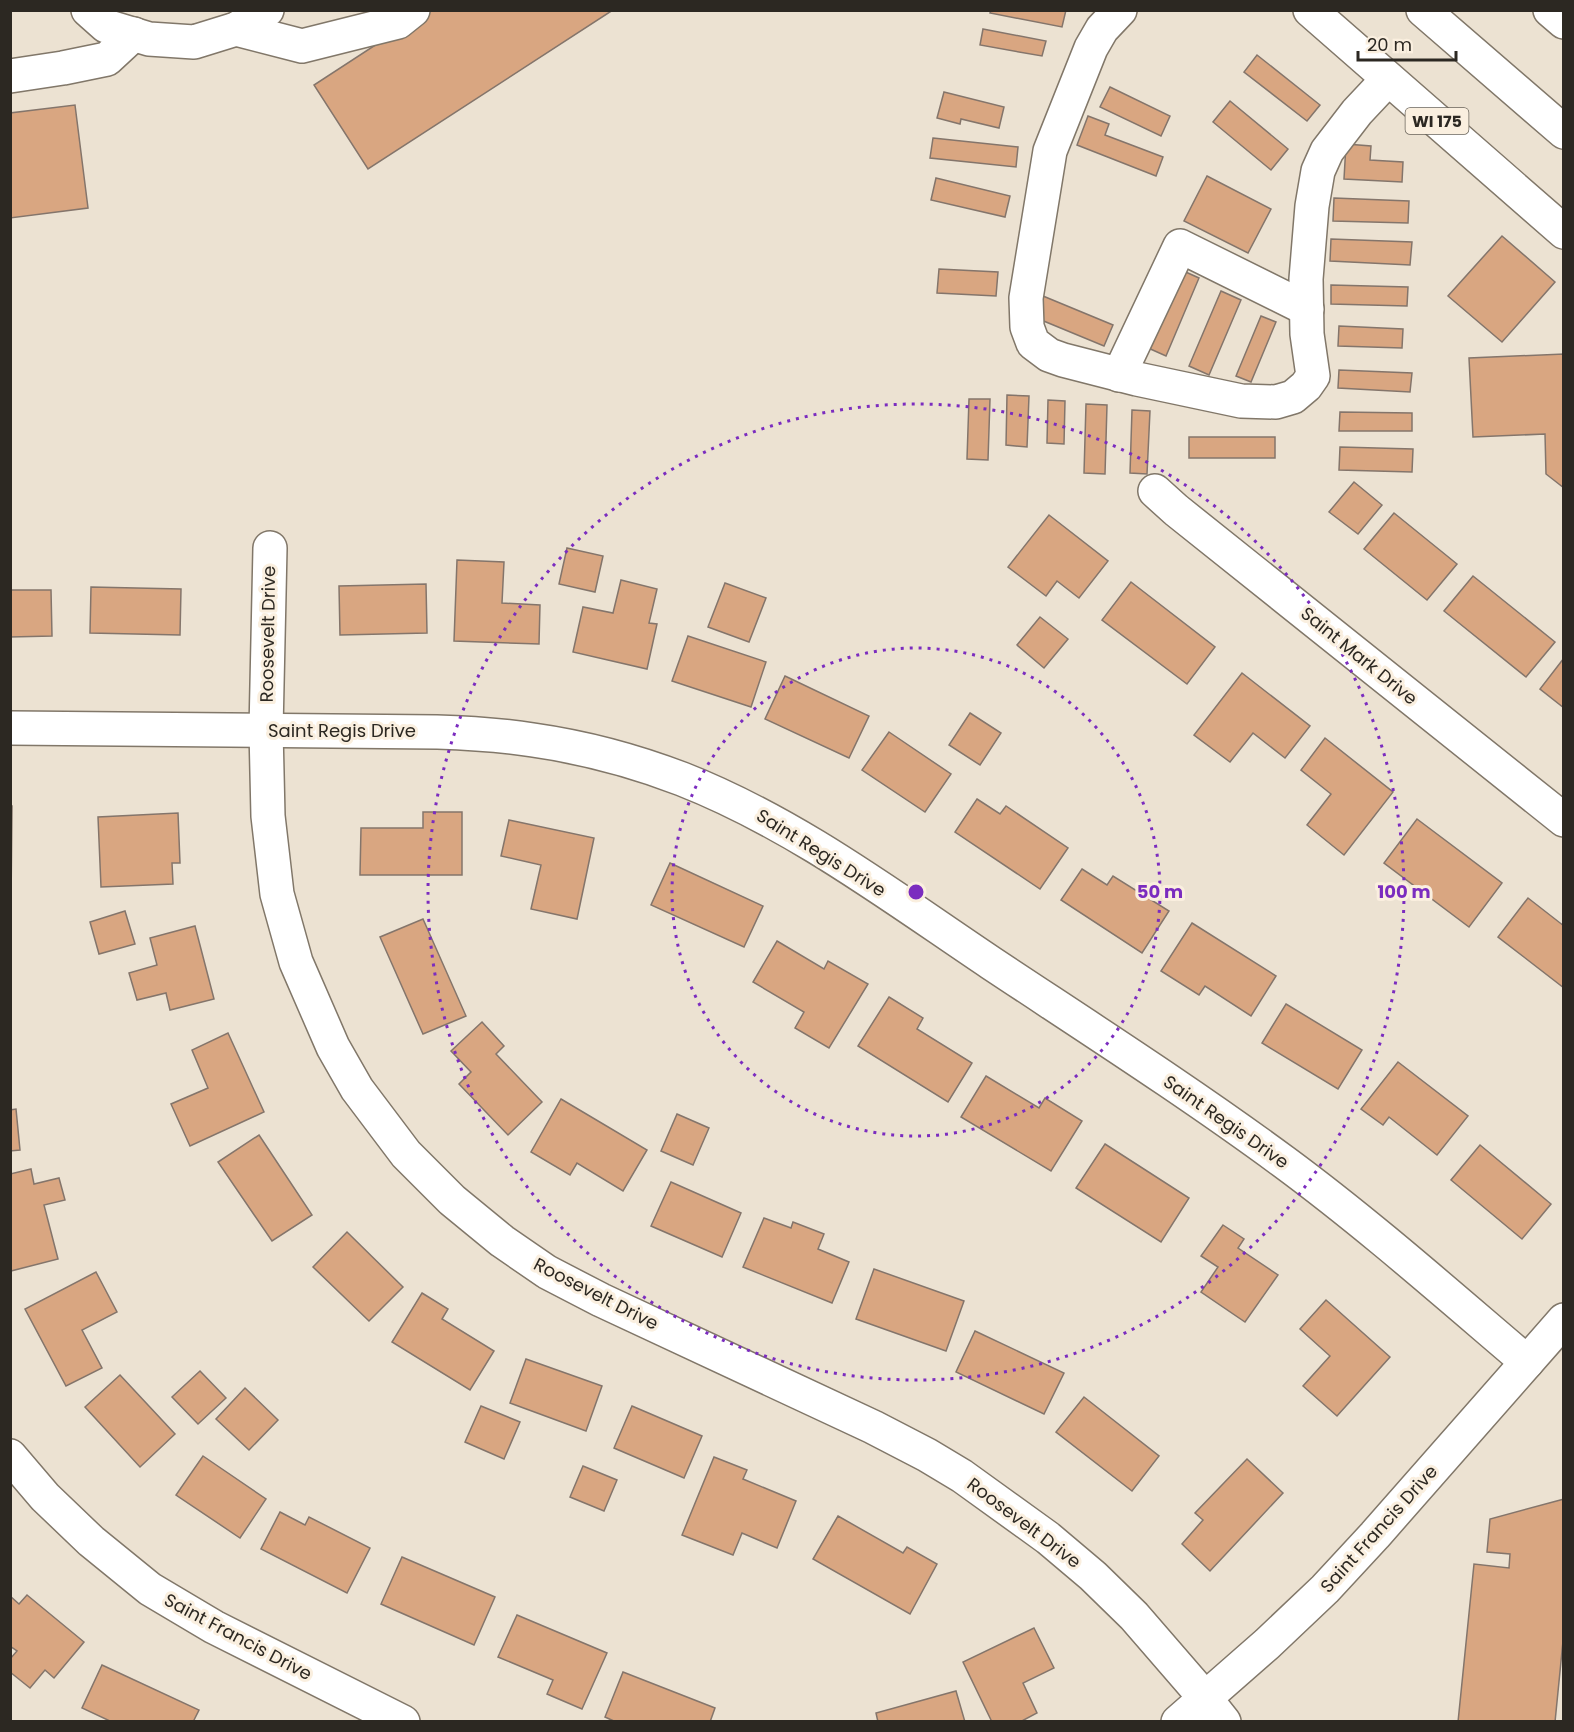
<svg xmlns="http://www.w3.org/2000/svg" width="1574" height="1732" viewBox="0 0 1574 1732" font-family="Poppins,sans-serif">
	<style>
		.building { fill: #d9a681; stroke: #84756b; stroke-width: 1.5 }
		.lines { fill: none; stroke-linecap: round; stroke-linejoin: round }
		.minor-casing { stroke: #817769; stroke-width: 36 }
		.major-casing { stroke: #817769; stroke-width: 36 }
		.minor { stroke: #fff; stroke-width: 33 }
		.major { stroke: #fff; stroke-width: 33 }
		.ring { fill: none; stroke: #7b2cbf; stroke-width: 3; stroke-dasharray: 3 6 }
		.labels { text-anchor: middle; stroke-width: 6; stroke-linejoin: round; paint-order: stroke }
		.shield { fill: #faefdf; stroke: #6a645b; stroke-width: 1.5 }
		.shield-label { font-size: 16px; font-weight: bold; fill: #2c2822 }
		.street-label { font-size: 18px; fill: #2c2822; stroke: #faefdf }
		.centre { fill: #7b2cbf; stroke: #faefdf; stroke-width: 3 }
		.ring-label { font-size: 18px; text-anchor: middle; font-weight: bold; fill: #7b2cbf; stroke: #faefdf; stroke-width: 6; stroke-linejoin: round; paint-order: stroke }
	</style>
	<rect width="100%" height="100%" fill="#ece2d2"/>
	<g class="building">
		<path d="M429 10H613L368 169 314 85Z"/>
		<path d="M991 10H1066L1062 27 990 13Z"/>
		<path d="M983 29 1046 41 1042 56 980 45Z"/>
		<path d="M1257 55 1320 105 1307 121 1244 72Z"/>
		<path d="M1110 87 1170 116 1161 136 1100 107Z"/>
		<path d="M944 92 1004 107 999 128 961 119 960 124 937 118Z"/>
		<path d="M1230 101 1288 149 1271 170 1213 122Z"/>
		<path d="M75 105 88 208 10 218V113Z"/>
		<path d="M1088 116 1109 124 1105 135 1163 157 1156 176 1077 145Z"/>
		<path d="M933 138 1018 147 1016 167 930 158Z"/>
		<path d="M1346 144 1371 146 1370 160 1403 162 1402 182 1344 179Z"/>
		<path d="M1207 176 1271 209 1248 253 1184 221Z"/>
		<path d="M936 178 1010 196 1005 217 931 200Z"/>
		<path d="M1334 198 1409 201 1408 223 1333 221Z"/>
		<path d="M1502 236 1555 282 1502 342 1448 296Z"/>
		<path d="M1331 239 1412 242 1410 265 1330 261Z"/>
		<path d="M939 269 998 272 996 296 937 293Z"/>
		<path d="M1179 269 1199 278 1166 356 1146 347Z"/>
		<path d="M1331 285 1408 287 1407 306 1331 304Z"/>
		<path d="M1221 291 1241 300 1209 375 1189 366Z"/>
		<path d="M1043 296 1113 325 1104 346 1034 317Z"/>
		<path d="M1261 316 1276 322 1251 382 1236 376Z"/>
		<path d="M1339 326 1403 329 1402 348 1338 346Z"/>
		<path d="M1564 354V488L1546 474 1545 434 1473 437 1469 358Z"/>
		<path d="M1339 370 1412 373 1410 392 1338 388Z"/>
		<path d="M1007 395 1029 396 1027 447 1006 445Z"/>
		<path d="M969 399H990L988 460 967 459Z"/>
		<path d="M1048 400 1065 401 1064 444 1047 443Z"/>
		<path d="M1086 404 1107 405 1105 474 1084 473Z"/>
		<path d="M1132 410 1150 411 1147 474 1130 473Z"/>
		<path d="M1340 412 1412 413V431H1339Z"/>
		<rect x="1189" y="437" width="86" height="21"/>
		<path d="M1340 447 1413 449 1412 472 1339 470Z"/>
		<path d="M1354 482 1382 505 1358 534 1329 512Z"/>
		<path d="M1394 513 1457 564 1427 600 1364 549Z"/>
		<path d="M1049 515 1108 561 1079 598 1057 581 1046 596 1008 567Z"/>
		<path d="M567 548 603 556 595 592 559 584Z"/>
		<path d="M457 560 504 562 502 603 540 605 539 644 454 641Z"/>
		<path d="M1473 576 1555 642 1526 677 1444 611Z"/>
		<path d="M621 580 657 589 649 623 657 624 647 669 573 652 583 607 613 613Z"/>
		<path d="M1131 582 1215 647 1187 684 1102 620Z"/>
		<path d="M725 583 766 598 749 642 708 627Z"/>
		<path d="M426 584 427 633 340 635 339 586Z"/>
		<path d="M91 587 181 589 180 635 90 633Z"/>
		<path d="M10 590H51L52 636 10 637Z"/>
		<path d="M1040 617 1068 639 1044 668 1017 645Z"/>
		<path d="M688 636 766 662 751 707 672 681Z"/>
		<path d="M1564 658V708L1540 689Z"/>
		<path d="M1242 673 1310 726 1285 758 1253 733 1230 762 1194 735Z"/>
		<path d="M785 676 869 716 849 758 765 719Z"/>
		<path d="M970 713 1001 733 980 765 949 745Z"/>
		<path d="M889 732 951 774 925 812 862 770Z"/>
		<path d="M1325 738 1393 792 1344 855 1307 825 1331 794 1301 770Z"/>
		<path d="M977 799 1000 814 1006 806 1068 848 1040 889 955 832Z"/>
		<path d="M10 806H12L11 903H10Z"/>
		<path d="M423 812H462V875H360L361 828H423Z"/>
		<path d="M178 813 180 863H172L173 884 101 887 98 817Z"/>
		<path d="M1417 819 1502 883 1469 927 1384 863Z"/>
		<path d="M509 820 594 838 577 919 531 909 541 865 501 856Z"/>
		<path d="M670 863 763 906 744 947 651 905Z"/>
		<path d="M1082 869 1107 885 1113 876 1169 911 1142 953 1061 900Z"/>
		<path d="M1528 898 1564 926V988L1498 937Z"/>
		<path d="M125 911 135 944 99 954 90 922Z"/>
		<path d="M423 919 466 1016 423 1034 380 937Z"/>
		<path d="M1192 923 1276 976 1251 1016 1205 986 1199 995 1161 971Z"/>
		<path d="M195 926 214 999 170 1010 166 993 137 1000 129 973 157 965 150 938Z"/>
		<path d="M777 941 824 969 828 961 868 984 829 1048 795 1028 804 1012 753 982Z"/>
		<path d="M889 997 923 1018 917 1029 972 1063 948 1102 858 1046Z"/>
		<path d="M1286 1004 1362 1050 1338 1089 1262 1043Z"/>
		<path d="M482 1022 504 1046 496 1054 542 1102 508 1135 459 1084 471 1072 451 1051Z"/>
		<path d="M228 1033 264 1112 190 1146 171 1104 208 1088 192 1050Z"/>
		<path d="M1398 1062 1468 1116 1437 1155 1389 1117 1383 1125 1361 1109Z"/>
		<path d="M986 1076 1039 1108 1045 1098 1082 1121 1051 1171 961 1117Z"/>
		<path d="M561 1099 647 1150 623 1191 577 1163 570 1175 531 1152Z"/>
		<path d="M16 1109 20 1150 10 1151V1110Z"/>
		<path d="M677 1114 709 1128 693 1165 661 1151Z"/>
		<path d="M259 1135 312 1215 272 1241 218 1162Z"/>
		<path d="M1105 1144 1189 1198 1161 1242 1076 1188Z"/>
		<path d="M1480 1145 1551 1204 1522 1239 1451 1180Z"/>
		<path d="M31 1169 34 1184 59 1178 65 1200 44 1205 58 1259 11 1271 10 1174Z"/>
		<path d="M671 1182 741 1213 722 1257 651 1226Z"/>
		<path d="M764 1218 791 1228 793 1222 824 1234 818 1249 849 1262 832 1303 743 1267Z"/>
		<path d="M1223 1225 1244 1239 1238 1248 1278 1275 1245 1322 1201 1292 1218 1267 1201 1256Z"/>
		<path d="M347 1232 403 1287 369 1321 313 1267Z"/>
		<path d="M874 1269 964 1301 946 1351 856 1319Z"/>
		<path d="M96 1272 117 1312 82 1330 102 1368 66 1386 25 1309Z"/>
		<path d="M422 1293 448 1309 442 1319 494 1351 470 1390 392 1342Z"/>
		<path d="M1326 1300 1390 1357 1337 1416 1303 1386 1330 1356 1300 1329Z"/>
		<path d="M975 1331 1064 1373 1044 1414 956 1372Z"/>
		<path d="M526 1359 602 1386 586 1431 510 1403Z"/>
		<path d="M200 1371 226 1398 198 1424 172 1397Z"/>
		<path d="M120 1375 175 1434 140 1467 85 1407Z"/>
		<path d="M245 1388 278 1420 249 1450 216 1419Z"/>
		<path d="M1084 1397 1159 1456 1132 1491 1056 1432Z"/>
		<path d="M481 1406 520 1422 504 1459 465 1442Z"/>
		<path d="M632 1406 702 1436 684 1478 614 1448Z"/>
		<path d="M203 1456 266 1499 240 1538 176 1495Z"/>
		<path d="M714 1457 747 1470 743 1479 796 1501 777 1548 742 1533 733 1555 682 1535Z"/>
		<path d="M1247 1459 1283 1493 1210 1571 1182 1544 1203 1520 1195 1513Z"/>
		<path d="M583 1466 617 1480 604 1511 570 1497Z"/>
		<path d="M1564 1499V1631L1555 1722H1458L1474 1564 1509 1568 1510 1554 1487 1552 1490 1519Z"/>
		<path d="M280 1512 305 1525 309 1517 370 1548 347 1593 261 1549Z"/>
		<path d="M838 1516 903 1553 907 1547 937 1564 910 1614 813 1559Z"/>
		<path d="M402 1557 495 1597 474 1645 381 1604Z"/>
		<path d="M27 1595 84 1642 54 1678 45 1670 30 1688 10 1672V1659L17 1651 10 1646V1596L19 1604Z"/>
		<path d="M517 1615 607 1653 582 1709 547 1694 553 1680 498 1657Z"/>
		<path d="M1034 1628 1054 1668 1023 1683 1037 1713 1020 1722H992L963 1662Z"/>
		<path d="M102 1665 199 1710 193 1722H112L82 1708Z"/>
		<path d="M623 1672 715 1708 710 1722H616L605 1717Z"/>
		<path d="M956 1691 965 1722H878L876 1713Z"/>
	</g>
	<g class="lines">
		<defs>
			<g id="minor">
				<path d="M88 10 106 26 149 39 194 42 236 29 267 10"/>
				<path d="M1120 10 1102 29 1091 48 1050 151 1026 298 1027 327 1033 343 1049 355 1063 360 1137 379 1241 401 1276 402 1293 397 1306 386 1313 376 1307 334 1306 279 1312 206 1318 171 1327 151 1357 112 1388 79"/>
				<path d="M1550 10 1564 22"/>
				<path d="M236 29 302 46 398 22 413 10"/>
				<path d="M10 76 63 68 107 59 134 34"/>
				<path d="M1119 375 1180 246 1307 309"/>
				<path d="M1155 491 1176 510 1564 820"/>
				<path d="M270 548 266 730 268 816 277 894 296 962 333 1047 357 1089 406 1154 452 1200 502 1241 547 1272 601 1300 873 1427 927 1455 962 1476 1048 1538 1093 1576 1134 1616 1205 1698 1224 1722"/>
				<path d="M10 728 437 732C469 733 501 735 533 740 582 747 635 761 682 779 794 823 891 896 991 963 1089 1028 1189 1092 1284 1162 1368 1224 1447 1294 1527 1362"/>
				<path d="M10 1456 45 1497 91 1541 150 1589 214 1627 403 1722"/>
				<path d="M1178 1722 1267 1644 1325 1589 1375 1535 1564 1320"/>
			</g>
			<g id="major">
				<path d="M1310 10 1564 232"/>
				<path d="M1423 10 1564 132"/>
			</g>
		</defs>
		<use href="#minor" class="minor-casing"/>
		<use href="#major" class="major-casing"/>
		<use href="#minor" class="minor"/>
		<use href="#major" class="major"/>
	</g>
	<g class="ring">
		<circle cx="916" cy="892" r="244"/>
		<circle cx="916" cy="892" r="488"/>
	</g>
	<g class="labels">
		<rect class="shield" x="1405.5" y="108" width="63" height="26" rx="4.5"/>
		<g class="shield-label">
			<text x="1437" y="127">WI 175</text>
		</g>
		<g class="street-label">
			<text transform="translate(268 634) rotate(-89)" y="6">Roosevelt Drive</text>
			<text transform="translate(1359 656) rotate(39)" y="6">Saint Mark Drive</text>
			<text x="342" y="737">Saint Regis Drive</text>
			<text transform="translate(821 853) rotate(32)" y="6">Saint Regis Drive</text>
			<text transform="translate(1226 1122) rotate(35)" y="6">Saint Regis Drive</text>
			<text transform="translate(596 1294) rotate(27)" y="6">Roosevelt Drive</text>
			<text transform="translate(1024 1523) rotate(37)" y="6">Roosevelt Drive</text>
			<text transform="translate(1379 1529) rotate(-48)" y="6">Saint Francis Drive</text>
			<text transform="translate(238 1637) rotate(28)" y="6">Saint Francis Drive</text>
		</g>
	</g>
	<circle cx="916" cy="892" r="9" class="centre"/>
	<g class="ring-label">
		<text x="1160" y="898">50 m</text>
		<text x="1404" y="898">100 m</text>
	</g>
	<rect width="1574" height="1732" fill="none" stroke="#2c2822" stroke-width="24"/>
	<path d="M1358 51v9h98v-9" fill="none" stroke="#2c2822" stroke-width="3"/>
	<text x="1367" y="51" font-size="18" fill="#2c2822" stroke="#faefdf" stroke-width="4.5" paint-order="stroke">20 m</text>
</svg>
